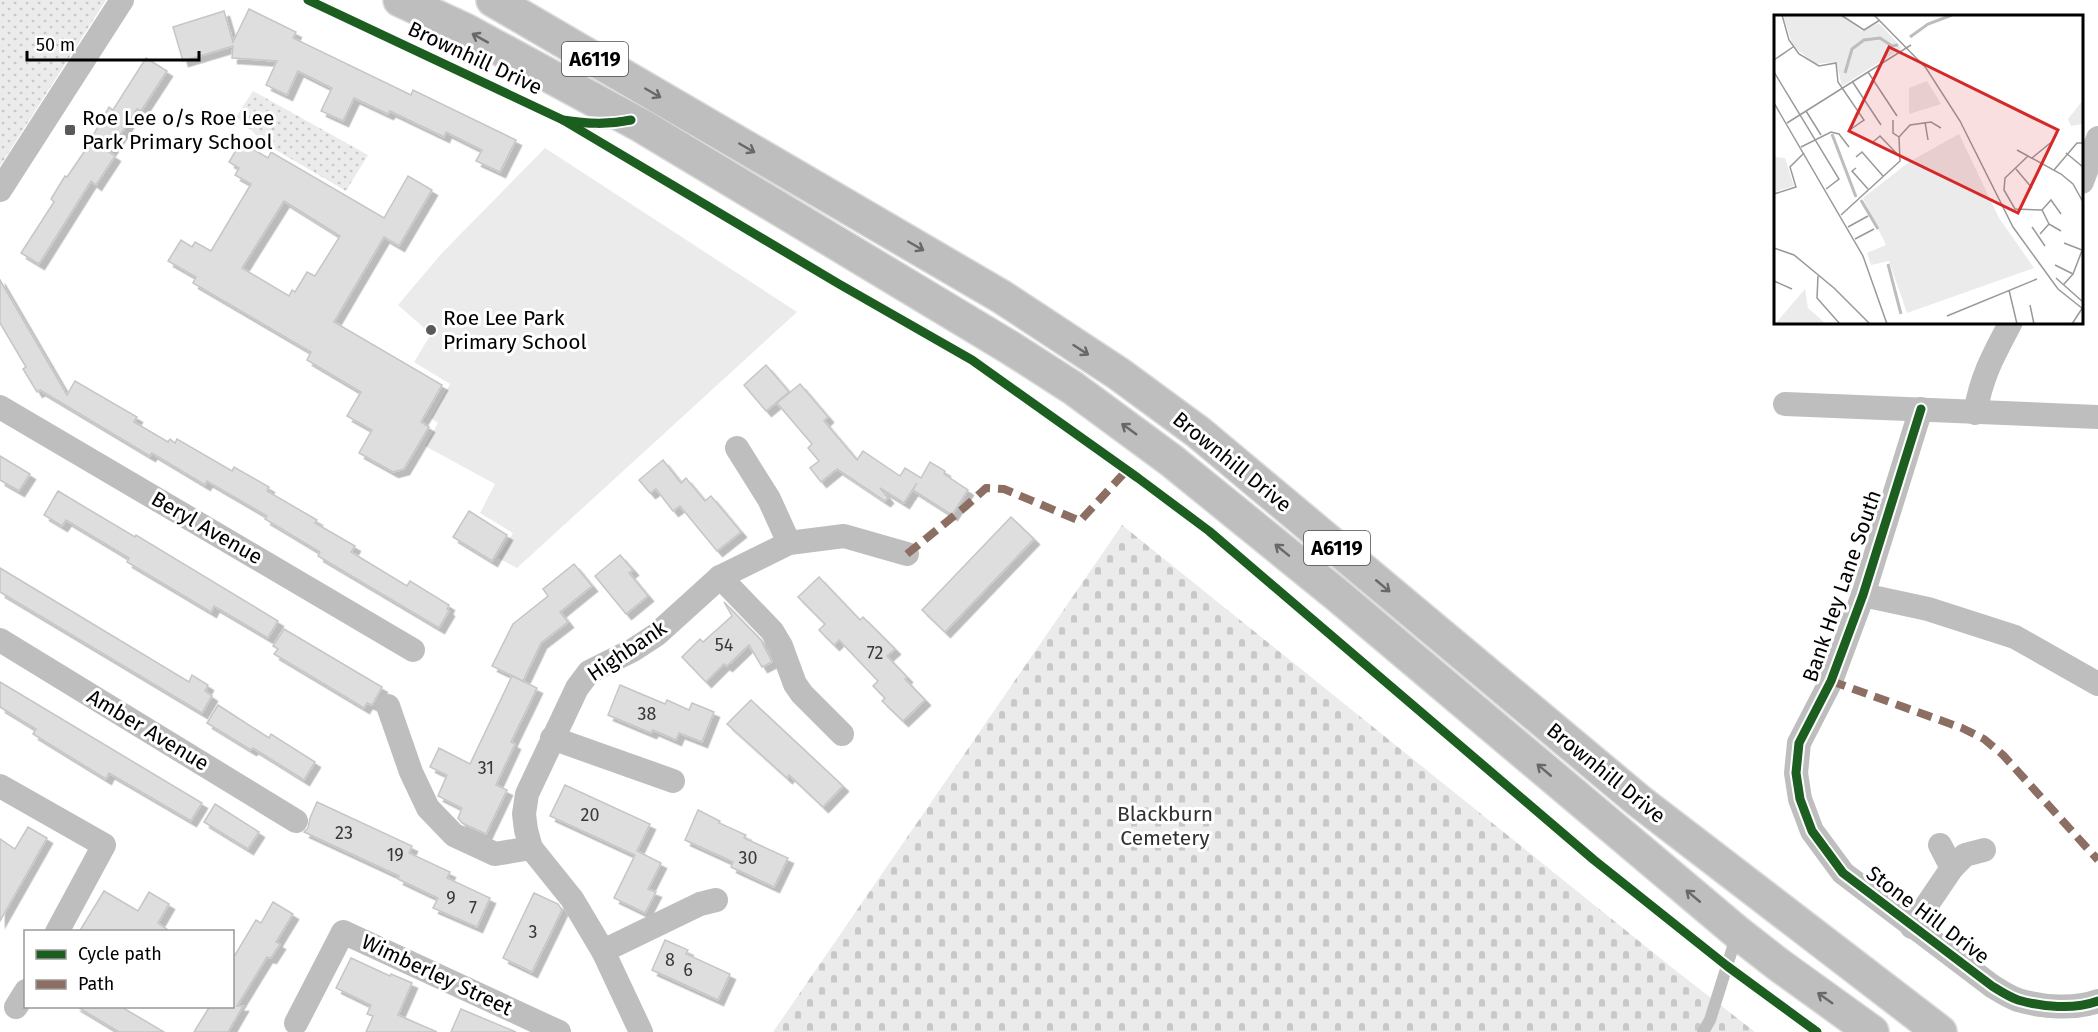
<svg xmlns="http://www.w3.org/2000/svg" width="2098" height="1032" viewBox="0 0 2098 1032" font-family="'Fira Sans',sans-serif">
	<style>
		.grass { fill: url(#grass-dots) }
		.cemetery { fill: url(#cemetery-stones) }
		.garden { fill: #ebebeb }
		.building { fill: #dedede; stroke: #c6c6c6; stroke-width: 1.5; fill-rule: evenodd; filter: url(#shadow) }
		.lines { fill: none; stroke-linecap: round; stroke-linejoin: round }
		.trunk-casing { stroke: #dbdbdb; stroke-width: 36 }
		.service { stroke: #bebebe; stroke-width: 12 }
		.minor { stroke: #bebebe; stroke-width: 24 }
		.trunk { stroke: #bebebe; stroke-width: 33 }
		.quiet { stroke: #8d6e63; stroke-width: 8; stroke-dasharray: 15 8; stroke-linecap: butt }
		.cycleway-casing { stroke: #fff; stroke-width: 13 }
		.cycleway { stroke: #1b5e20; stroke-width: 9 }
		.oneway { stroke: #686868 }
		.poi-dot { fill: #595959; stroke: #fff; stroke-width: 2 }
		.labels { text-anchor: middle; stroke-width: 6; stroke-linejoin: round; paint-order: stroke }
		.number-label { font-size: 18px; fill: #383838 }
		.shield { fill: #fff; stroke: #4c4c4c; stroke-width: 1.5 }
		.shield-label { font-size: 20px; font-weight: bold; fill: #000 }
		.street-label { font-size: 21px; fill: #000; stroke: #fff }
		.poi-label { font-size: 21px; fill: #000; stroke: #fff; text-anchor: start }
		.park-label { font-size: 21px; fill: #313131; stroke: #fff }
		.inset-river { fill: none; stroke: #bdbdbd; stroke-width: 3 }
		.inset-road { fill: none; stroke: #999; stroke-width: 1.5 }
		.view { fill: #d62828; fill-opacity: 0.15; stroke: #d62828; stroke-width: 3 }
		.inset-edge { fill: none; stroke: #000; stroke-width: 3 }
	</style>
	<defs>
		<pattern id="grass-dots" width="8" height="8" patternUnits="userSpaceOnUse" patternTransform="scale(1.5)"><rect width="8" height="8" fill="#ebebeb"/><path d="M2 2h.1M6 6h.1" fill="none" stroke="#c8c8c8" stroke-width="1.8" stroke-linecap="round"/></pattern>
		<pattern id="cemetery-stones" width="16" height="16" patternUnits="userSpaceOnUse" patternTransform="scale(1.5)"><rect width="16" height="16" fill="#ebebeb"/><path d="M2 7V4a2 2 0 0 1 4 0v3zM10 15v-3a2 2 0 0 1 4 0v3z" fill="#c8c8c8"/></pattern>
		<filter id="shadow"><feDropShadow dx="5.5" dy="5.5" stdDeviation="0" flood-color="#0004"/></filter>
	</defs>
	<rect width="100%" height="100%" fill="#fff"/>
	<g class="grass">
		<path d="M0 0H106L0 166Z"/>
		<path d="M253 91 368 155 346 191 269 146 236 117Z"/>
	</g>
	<path class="cemetery" d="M1122 525 1675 970 1755 1032H773Z"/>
	<path class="garden" d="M545 148 797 312 517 568 498 558 513 533 480 513 495 484 425 446 438 423 431 418 450 384 414 362 431 334 398 305 442 253Z"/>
	<g class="building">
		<path d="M249 9 296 32 293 38 411 95 413 90 516 140 500 172 476 161 482 150 446 132 444 137 390 111 388 114 354 98 343 121 321 111 332 88 298 71 287 95 266 85 277 61 232 58 233 46 183 61 173 27 224 11 233 42Z"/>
		<path d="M146 58 167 71 141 111 137 109 126 126 109 152 115 156 96 185 91 181 39 264 21 253 54 202 51 199 65 176 67 177 82 155 109 107 113 110Z"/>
		<path d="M241 142 268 158 271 152 384 218 408 176 432 190 399 246 384 237 334 322 442 385 421 422 429 427 404 469 393 472 359 453 372 430 347 416 361 392 307 360 311 352 193 283 196 277 168 261 181 240 192 247 195 242 211 251 251 184 235 175 239 168 229 162ZM284 201 340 236 315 276 307 272 295 292 292 290 289 296 242 268Z"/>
		<path d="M0 280 67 395 75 381 137 417 134 422 168 442 170 439 175 443 177 439 232 471 234 467 269 487 267 491 317 520 315 523 355 546 351 552 407 586 410 581 449 605 447 609 449 611 439 628 318 556 320 552 265 519 267 516 207 481 205 485 152 453 150 456 40 390 37 392 23 369 26 367 0 323Z"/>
		<path d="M766 365 789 392 766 411 744 385Z"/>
		<path d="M800 384 828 417 824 421 857 460 863 451 900 476 905 468 921 478 930 462 945 471 944 474 968 490 952 515 913 490 917 483 904 503 880 488 888 498 885 501 837 469 821 482 810 468 819 461 808 448 812 444 777 403Z"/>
		<path d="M0 456 30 474 19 491 0 480Z"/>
		<path d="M663 460 681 483 686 478 705 501 711 496 741 532 717 551 680 506 673 511 656 489 650 493 639 480Z"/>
		<path d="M58 491 135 537 136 535 278 621 268 638 214 606 211 612 127 562 129 558 66 520 62 526 44 515Z"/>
		<path d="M469 511 507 535 492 561 453 537Z"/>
		<path d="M1011 517 1034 539 945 632 922 610Z"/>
		<path d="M620 555 633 570 629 573 648 596 626 614 595 576Z"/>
		<path d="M574 564 592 586 560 612 568 622 541 643 523 681 492 666 513 624 548 596 543 589Z"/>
		<path d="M0 568 189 682 192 675 208 685 205 691 212 696 202 713 0 592Z"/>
		<path d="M819 577 860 620 863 617 895 649 887 656 907 677 905 679 925 700 903 721 882 701 885 698 873 686 878 681 839 640 834 645 819 630 825 624 798 597Z"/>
		<path d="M724 602 761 640 772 662 762 667 749 645 727 666 724 664 706 682 682 657 700 639 703 642 732 616Z"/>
		<path d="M284 629 382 687 372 705 367 703 364 708 274 654 278 649 273 646Z"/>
		<path d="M512 676 537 688 511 742 515 744 496 785 507 790 486 834 462 823 458 818 462 808 438 796 447 775 430 767 439 748 470 764Z"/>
		<path d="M0 682 202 803 191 821 109 773 106 779 33 734 36 729 0 707Z"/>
		<path d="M620 685 665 704 667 700 689 710 692 703 714 712 702 742 679 733 676 740 653 730 651 733 608 715Z"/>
		<path d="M751 700 843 786 823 807 789 775 787 778 727 724Z"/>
		<path d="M218 705 269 738 271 734 315 762 304 780 253 748 251 750 207 723Z"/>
		<path d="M565 785 650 824 637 851 661 863 648 889 656 892 645 913 614 898 635 855 550 816Z"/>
		<path d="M317 802 412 846 409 853 450 872 447 878 490 898 477 927 433 908 438 898 398 879 399 876 304 832 308 828 310 818Z"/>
		<path d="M215 804 259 832 248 849 204 822Z"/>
		<path d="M698 810 720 821 719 823 746 835 744 838 788 858 774 887 731 867 733 862 685 840Z"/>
		<path d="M28 827 47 838 0 921V839L15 849Z"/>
		<path d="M104 891 138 911 149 892 169 904 158 923 171 932H79Z"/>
		<path d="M534 893 558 904 562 910 532 972 503 958Z"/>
		<path d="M273 902 293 914 276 942 280 944 271 958 267 957 237 1006H243L228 1032H194L210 1006H232V960L256 920 261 923Z"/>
		<path d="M665 940 688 950 686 954 730 974 718 1000 652 970Z"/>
		<path d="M351 958 390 976 391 974 412 983 398 1015 437 1032H366L373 1016 367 1014 371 1005 336 988Z"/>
		<path d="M76 1006H120L164 1032H119Z"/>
		<path d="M461 1009 516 1032H451Z"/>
	</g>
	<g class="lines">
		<defs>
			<g id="trunk">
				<path d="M400 0 465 30 642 126 1009 347 1073 388 1172 461 1336 594 1738 933 1779 965 1872 1032"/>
				<path d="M493 0 1002 297 1119 374 1198 432 1639 801 1940 1032"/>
			</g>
		</defs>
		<use href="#trunk" class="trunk-casing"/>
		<g class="service">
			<path d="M308 0 563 120 588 124 618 123"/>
			<path d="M1703 1032 1710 1020 1737 934"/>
		</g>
		<g class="minor">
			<path d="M2082 182 2098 138"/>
			<path d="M0 190 122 0"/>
			<path d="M1785 404 2098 417"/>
			<path d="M0 407 413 650"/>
			<path d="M1921 409 1863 595 1831 681 1799 743 1796 773 1800 799 1812 831 1843 873 1992 986C2000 991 2009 997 2018 1000 2042 1007 2074 1010 2098 1001"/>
			<path d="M1975 413C1982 375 1993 356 2011 322"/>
			<path d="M737 448 769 499 789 543"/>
			<path d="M720 577 772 631 781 646 795 684 802 694 842 734"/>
			<path d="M1863 595 1928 609 2015 637 2098 684"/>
			<path d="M0 640 296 821"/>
			<path d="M388 706 411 772 428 808 454 835 495 854 531 848"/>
			<path d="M552 738 673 781"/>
			<path d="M0 786 104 845 57 932"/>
			<path d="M1940 845 1952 868"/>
			<path d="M1912 927 1952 868 1965 855 1984 850"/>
			<path d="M603 951 700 904 716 900"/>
			<path d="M16 1007 26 991"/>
			<path d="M296 1023 343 932 559 1032"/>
			<path d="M641 1032 603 951 572 899 531 848 526 830 524 814 527 794 577 688 589 672 633 650 656 635 720 577 789 543 844 536 907 554"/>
		</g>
		<use href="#trunk" class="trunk"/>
		<g class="quiet">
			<path d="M907 554 965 507 986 488 1004 489 1080 521 1127 470"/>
			<path d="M1831 681 1962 728 1984 739 2003 755 2098 860"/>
		</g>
		<defs>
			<g id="cycleway">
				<path d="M308 0 563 120C587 124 607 125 631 120"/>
				<path d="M563 120 839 284 972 360 1138 478 1209 531 1594 860 1727 966 1817 1032"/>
				<path d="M1921 409 1863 595 1831 681 1799 743 1796 773 1800 799 1812 831 1843 873 1992 986C2000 991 2009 997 2018 1000 2042 1007 2074 1010 2098 1001"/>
			</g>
		</defs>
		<use href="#cycleway" class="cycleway-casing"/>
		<use href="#cycleway" class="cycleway"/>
	</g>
	<defs><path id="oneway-shaft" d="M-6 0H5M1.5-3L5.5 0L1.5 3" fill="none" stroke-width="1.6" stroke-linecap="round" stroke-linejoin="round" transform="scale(1.5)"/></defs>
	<g class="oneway">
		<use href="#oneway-shaft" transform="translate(480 38) rotate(-151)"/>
		<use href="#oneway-shaft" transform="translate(653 93) rotate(30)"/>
		<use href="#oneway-shaft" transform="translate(747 148) rotate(30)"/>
		<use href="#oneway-shaft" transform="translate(916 246) rotate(30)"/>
		<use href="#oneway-shaft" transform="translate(1081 350) rotate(33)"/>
		<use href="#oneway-shaft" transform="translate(1129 429) rotate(-144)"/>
		<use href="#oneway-shaft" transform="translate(1282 550) rotate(-141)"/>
		<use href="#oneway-shaft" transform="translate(1383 586) rotate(40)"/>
		<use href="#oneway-shaft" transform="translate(1544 770) rotate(-140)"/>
		<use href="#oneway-shaft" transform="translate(1693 896) rotate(-140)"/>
		<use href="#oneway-shaft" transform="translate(1825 998) rotate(-145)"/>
	</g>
	<g class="poi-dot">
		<rect x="64" y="124" width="12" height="12" rx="3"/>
		<circle cx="431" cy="330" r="6"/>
	</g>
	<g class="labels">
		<g class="number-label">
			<text x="724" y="651">54</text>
			<text x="875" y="659">72</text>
			<text x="647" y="720">38</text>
			<text x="486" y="774">31</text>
			<text x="590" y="821">20</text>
			<text x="344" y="839">23</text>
			<text x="395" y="861">19</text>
			<text x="748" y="864">30</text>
			<text x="451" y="904">9</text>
			<text x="473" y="914">7</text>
			<text x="533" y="938">3</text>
			<text x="670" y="966">8</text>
			<text x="688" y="976">6</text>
		</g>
		<g class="shield">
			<rect x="562" y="42" width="66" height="34" rx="4.5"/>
			<rect x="1304" y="531" width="66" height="34" rx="4.5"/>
		</g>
		<g class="shield-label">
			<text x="595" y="66">A6119</text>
			<text x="1337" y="555">A6119</text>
		</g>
		<g class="street-label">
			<text transform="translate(475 58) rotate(25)" y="7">Brownhill Drive</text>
			<text transform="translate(1232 462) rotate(39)" y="7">Brownhill Drive</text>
			<text transform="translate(207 528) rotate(30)" y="7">Beryl Avenue</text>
			<text transform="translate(1842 586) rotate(-71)" y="7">Bank Hey Lane South</text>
			<text transform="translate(627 651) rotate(-34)" y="7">Highbank</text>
			<text transform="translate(148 730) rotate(31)" y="7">Amber Avenue</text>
			<text transform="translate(1606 773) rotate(39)" y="7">Brownhill Drive</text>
			<text transform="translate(1928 915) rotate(37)" y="7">Stone Hill Drive</text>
			<text transform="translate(437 975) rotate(25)" y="7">Wimberley Street</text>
		</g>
		<g class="poi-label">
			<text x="82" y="125">Roe Lee o/s Roe Lee<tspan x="82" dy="24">Park Primary School</tspan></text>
			<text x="443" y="325">Roe Lee Park<tspan x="443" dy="24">Primary School</tspan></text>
		</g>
		<g class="park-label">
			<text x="1165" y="821">Blackburn<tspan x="1165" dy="24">Cemetery</tspan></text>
		</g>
	</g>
	<g transform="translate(1774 15)">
		<rect width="309" height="309" fill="#fff"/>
		<path d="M9 0H67L88 16 105 8 128 33 68 71 62 47 41 49 19 31ZM0 142 11 143 20 171 0 177Z" fill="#ebebeb"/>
		<path d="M309 85V109L297 111 294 104Z" fill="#ebebeb"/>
		<path d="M185 119 225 203 260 253 133 298 115 246 97 250 93 238 112 230 89 183 135 147Z" fill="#ebebeb"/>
		<path d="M153 66 167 89 135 99V73ZM253 245 254 253 231 262 229 253ZM31 274 34 293 52 309H1Z" fill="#ebebeb"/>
		<path class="inset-river" d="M136 22 154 9 178 0M71 58 78 34 90 25 106 23 118 31 124 30M58 119 82 182M87 185 104 214M114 249 127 299"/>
		<path class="inset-road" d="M8 0 15 25 25 39 45 51 62 48 64 67 90 105 77 114M67 0 90 15 106 5M100 0 152 53 186 106 239 212 284 274 309 294M0 45 19 32M0 57 65 164 52 174M94 57 123 101M78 66 107 110M0 88 89 241 113 309M32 96 47 120M119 105V118L125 122M151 107 154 125M13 108 137 30M125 122 136 110 157 107 167 113M99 127 106 121 126 142M27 132 57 117 65 119 75 132M243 135 287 159 299 169 309 187M292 138 309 152M254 141 231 163 230 175 241 194 268 195 275 209M82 142 88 137 109 161M258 143 280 125M82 153 78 156 94 174M242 154 258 173M280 155 303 128H309M0 179 22 172 16 152 30 138M0 191V215M268 195 277 185 287 199M67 200 126 146 125 122M74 212 94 201M258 212 271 231M266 219 275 209 287 216M81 224 100 214M290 228 308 235M0 233 20 240 60 273 96 309M281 250 299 259M44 261 43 283 66 309M282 263 309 287M0 266 18 274M290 269 299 259 309 233M235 275 243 309M256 290 260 309M173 301 263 264M298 309 309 292"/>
		<path class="view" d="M115 32 284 115 244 198 75 116Z"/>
		<rect width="309" height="309" class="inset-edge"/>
	</g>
	<rect x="24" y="930" width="210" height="78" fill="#ffffff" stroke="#999999" stroke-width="1.5"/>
	<rect x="36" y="950" width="30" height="9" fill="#1b5e20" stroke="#999999" stroke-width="1.5"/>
	<text x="78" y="960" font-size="18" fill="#000000">Cycle path</text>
	<rect x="36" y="980" width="30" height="9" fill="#8d6e63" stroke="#999999" stroke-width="1.5"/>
	<text x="78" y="990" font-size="18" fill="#000000">Path</text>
	<path d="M27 51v9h172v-9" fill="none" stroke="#000000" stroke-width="3"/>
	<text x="36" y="51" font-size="18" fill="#000000" stroke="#ffffff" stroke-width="4.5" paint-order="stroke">50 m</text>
</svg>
